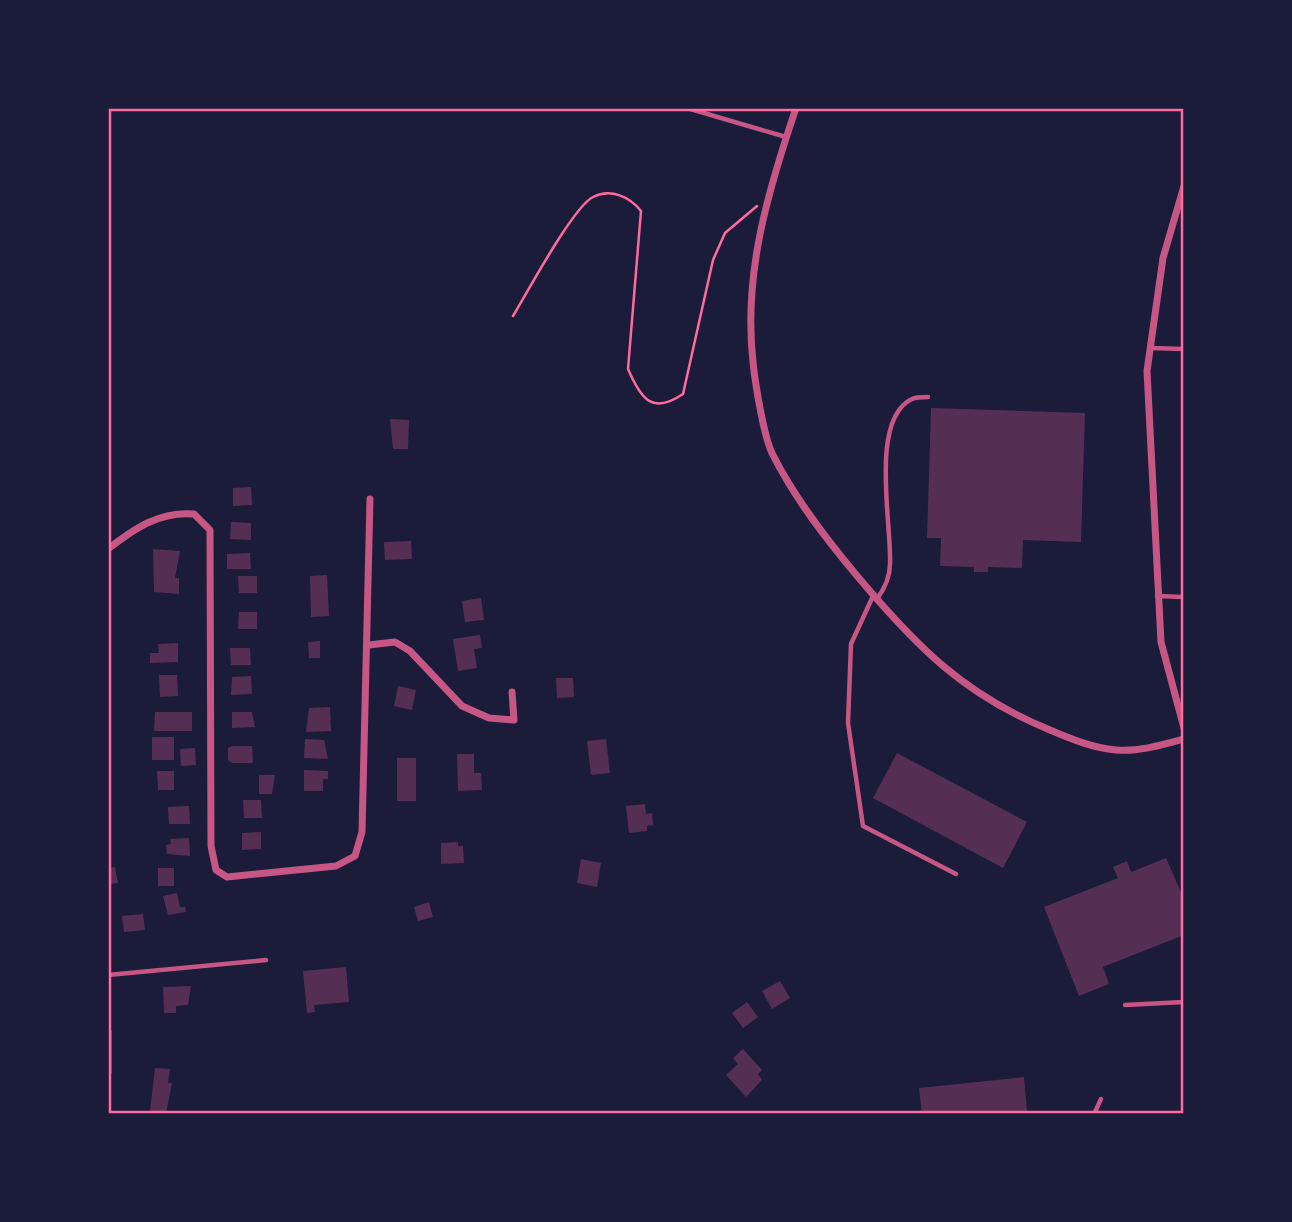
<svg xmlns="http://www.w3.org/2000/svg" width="1292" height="1222" viewBox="0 0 1292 1222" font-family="Helvetica,sans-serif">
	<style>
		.building { fill: #542f53 }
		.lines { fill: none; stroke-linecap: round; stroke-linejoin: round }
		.path { stroke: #ff6b9d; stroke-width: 2.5 }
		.service { stroke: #c65784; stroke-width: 4.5 }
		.minor { stroke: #c65784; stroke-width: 7 }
		.neatline { fill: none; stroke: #ff6b9d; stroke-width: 2.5 }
	</style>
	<rect width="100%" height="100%" fill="#1b1b3a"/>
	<g class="building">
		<path d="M931 408 1085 413 1081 542 1023 540 1022 568 988 567V572H974V567L940 566 941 538H927Z"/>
		<path d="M390 419 409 420 408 449H393Z"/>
		<path d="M251 487 252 505 233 506V488Z"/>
		<path d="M231 522 251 523V540L230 539Z"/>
		<path d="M411 541 412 559 385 560 384 542Z"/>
		<path d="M153 549 180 551 175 578H179V594L154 592Z"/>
		<path d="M250 553 251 569H227V554Z"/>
		<path d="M327 575 329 616 311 617 310 576Z"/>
		<path d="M238 576H257V593H239Z"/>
		<path d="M481 598 484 620 465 622 462 601Z"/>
		<path d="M239 612H257V629H238Z"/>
		<path d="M480 635 482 648 474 649 477 668 458 671 453 639Z"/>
		<path d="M320 641V658H309L308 642Z"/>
		<path d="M178 643V662L150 663V653H159L158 644Z"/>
		<path d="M230 648H250L251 665H231Z"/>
		<path d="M159 675H177L178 696 160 697Z"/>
		<path d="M251 676 252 694 231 695 232 677Z"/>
		<path d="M556 678H573L574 697 557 698Z"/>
		<path d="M398 686 416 690 412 710 394 706Z"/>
		<path d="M330 707 331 731 306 732 309 708Z"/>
		<path d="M155 712H192V731H154Z"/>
		<path d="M232 712H252L255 727 232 728Z"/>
		<rect x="152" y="737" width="22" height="23"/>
		<path d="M305 739 324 740 328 759 304 758Z"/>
		<path d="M606 739 610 773 591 775 587 741Z"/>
		<path d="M232 746H252L253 763H232L228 760V748Z"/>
		<path d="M195 748 196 765 181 766 180 749Z"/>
		<path d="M897 753 1027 822 1003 868 873 798Z"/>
		<path d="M457 754H474V773H481L482 790 458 791Z"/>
		<rect x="397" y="758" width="19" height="43"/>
		<path d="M304 770 328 771V779H323V791H304Z"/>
		<path d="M157 771H174V790H158Z"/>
		<path d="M259 775H275L272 794H259Z"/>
		<path d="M243 800H261L262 818H244Z"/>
		<path d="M645 804 646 814 652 813 653 825 647 826V831L629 833 626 806Z"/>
		<path d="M189 806 190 824H169L168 807Z"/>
		<path d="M261 832V849L242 850V833Z"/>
		<path d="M189 838 190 856 167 854 166 845 171 844 170 839Z"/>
		<path d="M458 842V846H463L464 863 441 864V843Z"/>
		<path d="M1166 858 1184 899V935L1103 967 1109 984 1079 996 1044 907 1118 878 1113 867 1127 861 1131 872Z"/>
		<path d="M581 859 601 863 597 887 577 883Z"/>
		<path d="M115 867 118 883 108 884V868Z"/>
		<rect x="158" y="868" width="16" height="18"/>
		<path d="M177 893 180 907H185L186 912 168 915 163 896Z"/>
		<path d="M429 902 433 917 418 921 414 907Z"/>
		<path d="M143 914 145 930 124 932 122 916Z"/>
		<path d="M346 967 349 1002 314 1005 315 1012 307 1013 303 971Z"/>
		<path d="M780 981 790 998 772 1009 762 991Z"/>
		<path d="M191 986 188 1005 176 1006V1013H164L163 987Z"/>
		<path d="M747 1002 758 1017 743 1028 732 1013Z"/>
		<path d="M743 1049 762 1070 758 1074 762 1080 746 1097 726 1075 738 1064 733 1058Z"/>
		<path d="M155 1068 170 1069 168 1083H172L166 1113 150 1111Z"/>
		<path d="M1024 1077 1027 1112 922 1114 919 1088Z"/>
	</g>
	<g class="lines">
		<path class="path" d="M513 316C527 293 573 207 593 197 611 188 630 197 641 211L628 369C641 399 652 415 683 394L713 260 725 233 757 206"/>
		<g class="service">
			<path d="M687 108 786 137"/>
			<path d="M1151 348 1184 349"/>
			<path d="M873 596 851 644 848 723 863 826 956 874"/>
			<path d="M1157 596 1184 597"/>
			<path d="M877 599C885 588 890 577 890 564 892 526 869 419 912 399 916 397 924 397 928 397"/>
			<path d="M108 975 266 960"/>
			<path d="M1125 1005 1184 1002"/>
			<path d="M1094 1114 1101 1099"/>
		</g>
		<g class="minor">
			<path d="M796 108C768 191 743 274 753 362 755 382 764 439 773 455 795 499 827 540 858 577 916 646 964 695 1050 730 1071 739 1093 748 1116 750 1138 752 1162 745 1184 739"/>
			<path d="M1184 186 1163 258 1147 371 1161 642 1184 728"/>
			<path d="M108 549C135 528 160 511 194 514L210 530 211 846 216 870 227 877 336 866 355 856 362 832 370 499"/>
			<path d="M369 645 395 642 410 651 462 706 489 718 514 720 512 692"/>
			<path d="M108 1032V1072"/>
		</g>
	</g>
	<rect width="1292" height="1222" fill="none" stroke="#1b1b3a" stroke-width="220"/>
	<rect x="110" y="110" width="1072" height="1002" class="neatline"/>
</svg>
